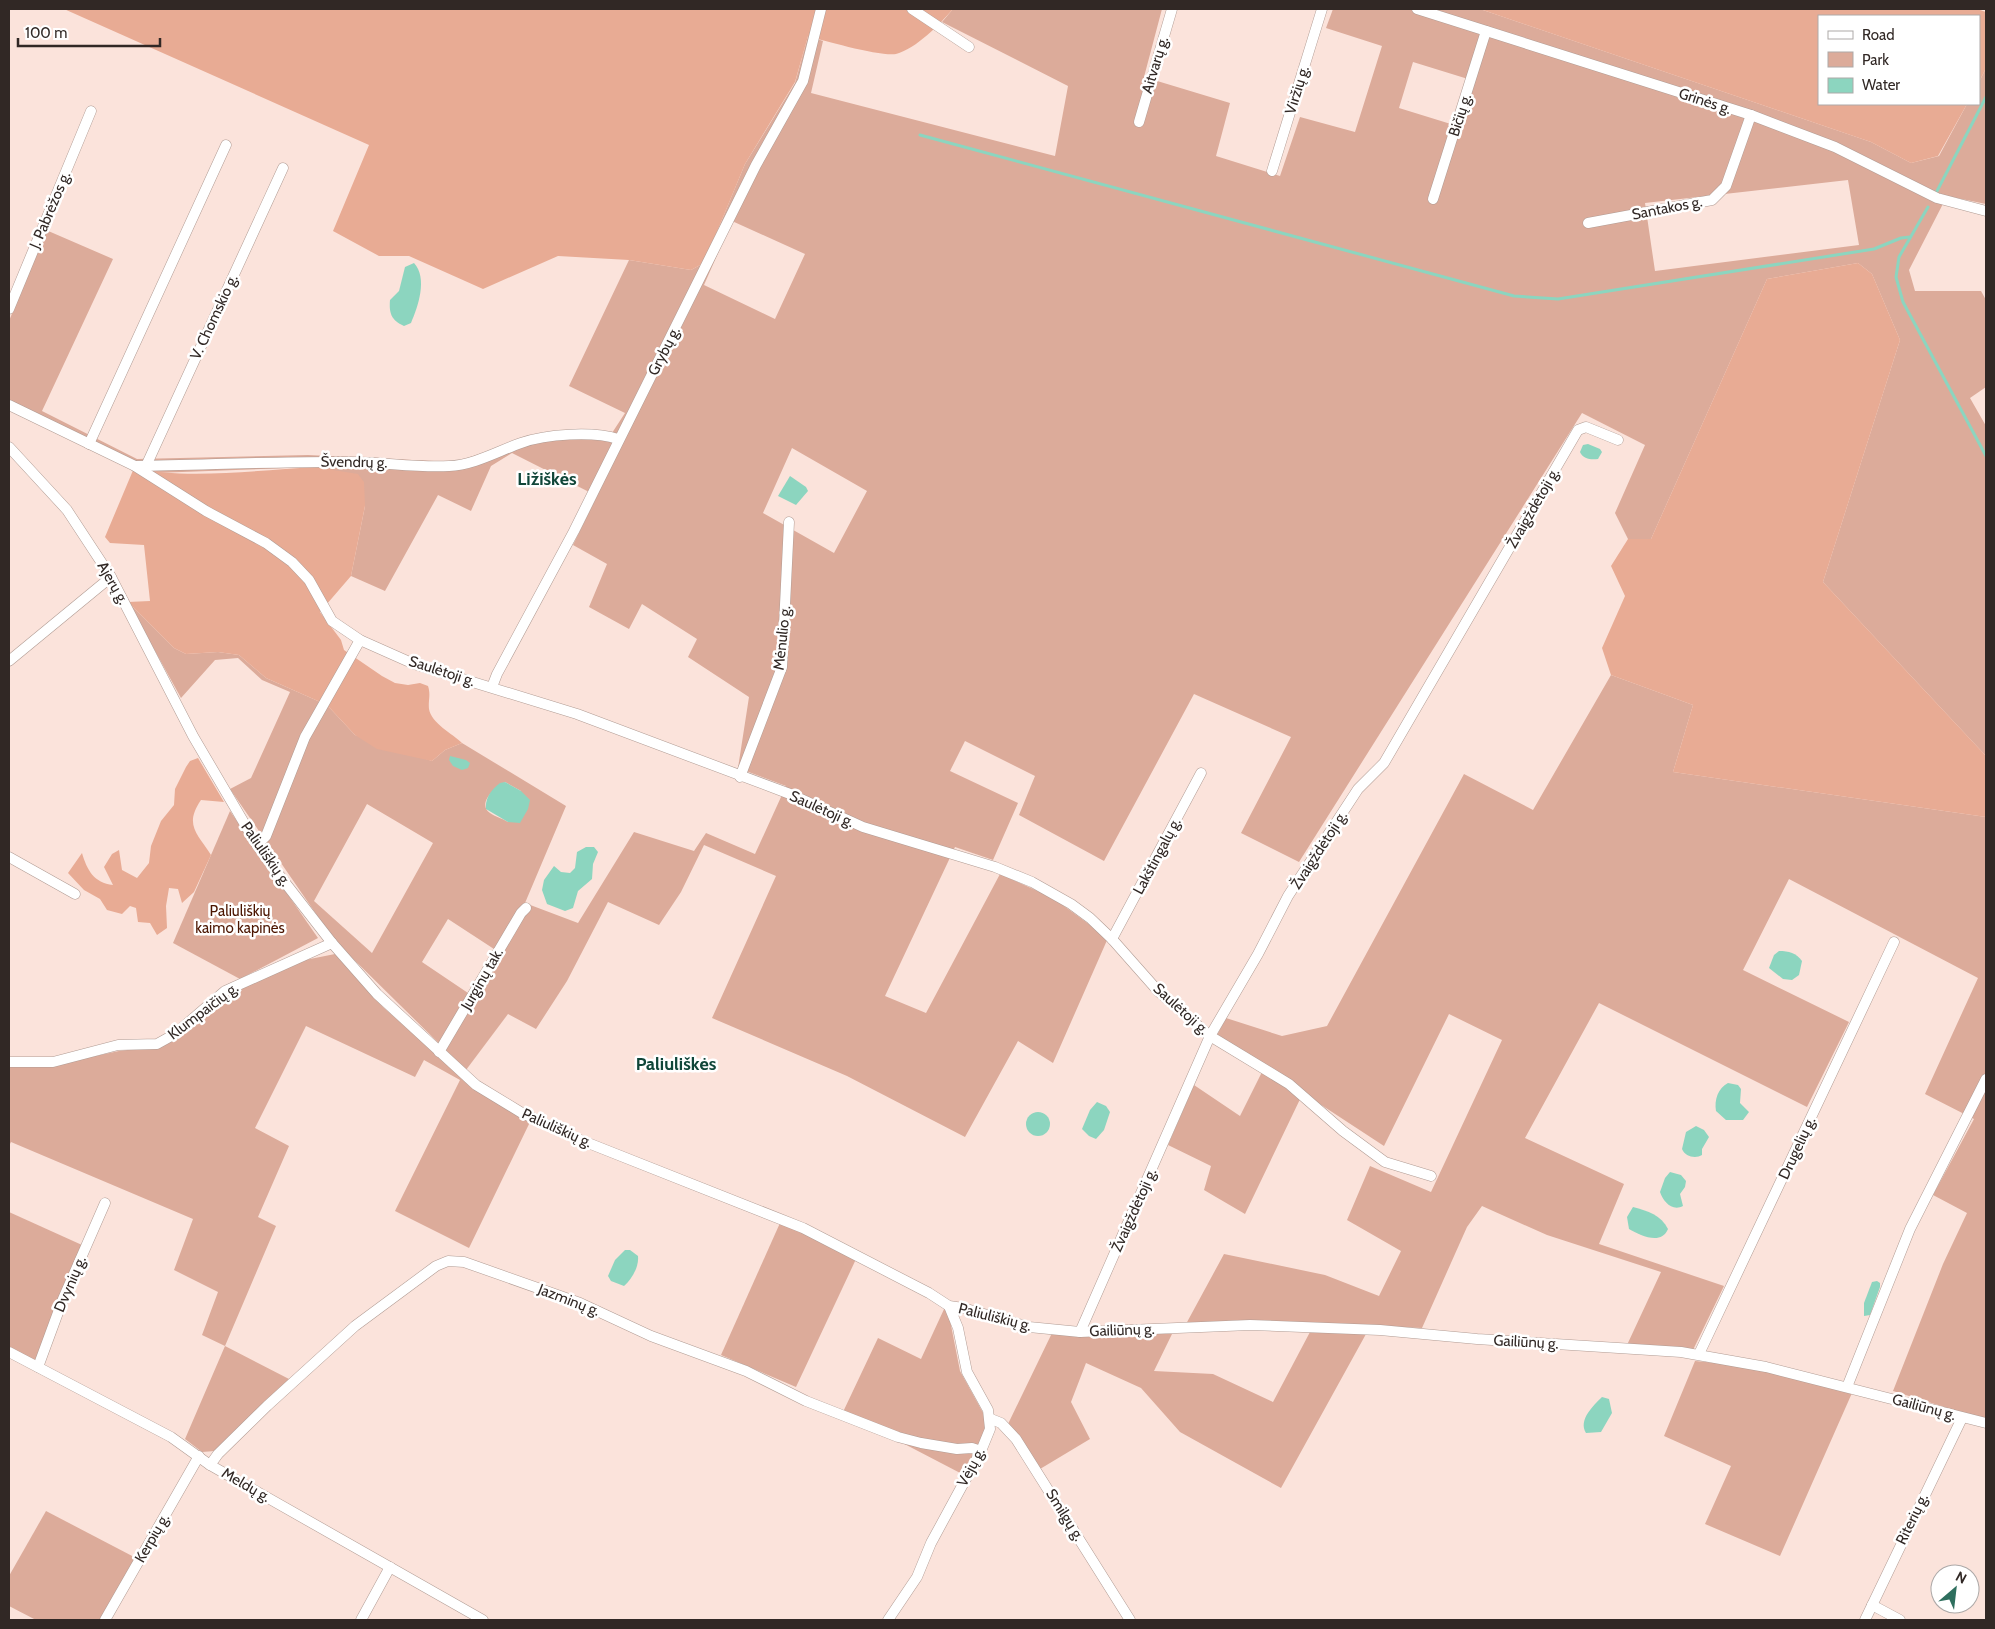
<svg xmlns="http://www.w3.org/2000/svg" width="1995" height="1629" viewBox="0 0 1995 1629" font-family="Cabin,sans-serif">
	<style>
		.green { fill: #dcab9a; fill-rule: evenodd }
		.forest { fill: #e8ab94 }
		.water { fill: #8cd5bf }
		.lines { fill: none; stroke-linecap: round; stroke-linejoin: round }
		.stream { stroke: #8cd5bf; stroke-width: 3 }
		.minor-casing { stroke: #b19c94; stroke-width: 11 }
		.minor { stroke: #fff; stroke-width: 10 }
		.labels { text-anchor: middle; stroke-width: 5; stroke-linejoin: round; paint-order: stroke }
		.street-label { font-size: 15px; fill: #312825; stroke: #fff }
		.park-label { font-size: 15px; fill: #4b1500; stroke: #fff }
		.quarter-label { font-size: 18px; font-weight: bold; fill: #104639; stroke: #fff }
	</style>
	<rect width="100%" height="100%" fill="#fbe3db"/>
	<g class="green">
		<path d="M953 9H1162L1144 77 1230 103 1216 156 1280 176 1300 117 1355 132 1382 46 1326 28 1333 9H1480L1871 142 1911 163 1939 156 1967 104H1979V82L1986 68V204L1947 196 1909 270 1915 291H1981L1986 300V387L1970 398 1986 426V756L1823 582 1900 340 1872 274 1858 263 1767 279 1651 539H1628L1615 513 1645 445 1582 413 1299 862 1241 833 1291 737 1194 694 1104 861 1019 815 1035 776 965 741 950 771 1018 803 993 860 955 847 885 996 926 1013 1000 874 1053 898 1108 938 1053 1063 1018 1041 965 1137 847 1076 712 1018 776 876 704 845 681 892 659 925 608 902 567 981 536 1029 508 1014 466 1070 334 940 230 789 251 778 290 692 262 680 238 658 215 660 181 698 128 602 174 648 186 654 218 652 239 655 266 678 327 705 355 735 432 761 445 750 462 743 566 806 525 903 578 923 634 832 694 851 706 833 755 854 786 786 738 768 749 697 688 657 697 639 642 604 629 629 589 607 607 564 573 545 597 496 512 453 491 466 471 511 438 495 385 591 351 576 365 506 314 467 155 473 9 409V321L46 230 113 259 42 411 137 459 308 455 455 462 547 432 612 433 625 413 569 386 629 260 691 270 704 263 745 164 795 83 808 36 823 41 811 93 1055 156 1068 86 942 22ZM1413 62 1468 79 1454 125 1399 108ZM1848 180 1859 245 1655 271 1645 203ZM732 221 805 254 775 319 704 285ZM792 448 867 491 834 553 763 513ZM505 782 521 791 508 822C502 818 495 817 490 813 476 803 497 786 505 782ZM367 804 433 843 372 953 314 901ZM448 919 494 949 468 993 422 962Z"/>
		<path d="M1611 675 1693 705 1673 772 1986 817V1420L1893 1391 1943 1264 1967 1213 1933 1195 1974 1119 1925 1094 1978 978 1789 879 1743 970 1849 1022 1807 1107 1599 1003 1525 1138 1624 1184 1599 1244 1724 1286 1693 1350 1627 1345 1661 1272 1547 1235 1482 1206 1467 1227 1422 1328 1240 1320 1186 1324 1224 1254 1325 1275 1379 1296 1401 1251 1347 1220 1370 1166 1431 1192 1502 1040 1449 1014 1384 1146 1303 1093 1245 1214 1204 1190 1211 1166 1168 1145 1194 1085 1240 1116 1265 1066 1217 1035 1226 1018 1282 1036 1327 1026 1464 774 1533 810Z"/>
		<path d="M230 811 318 938 240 979 173 943Z"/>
		<path d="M335 954 383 1007 476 1090 530 1122 469 1248 395 1211 460 1080 424 1060 415 1077 306 1026 255 1128 289 1146 258 1217 276 1226 225 1346 289 1379 215 1451 202 1452 185 1439 225 1346 202 1335 218 1292 174 1270 193 1219 11 1142 9 1146V1066L67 1062 119 1051 152 1047 226 996 300 961Z"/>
		<path d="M9 1212 82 1245 35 1362 9 1348Z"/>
		<path d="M780 1223 857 1257 796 1387 721 1355Z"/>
		<path d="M945 1307 948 1310 960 1371 987 1420 985 1436 964 1475 843 1412 878 1338 921 1359Z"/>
		<path d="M1310 1332 1366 1334 1281 1488 1180 1432 1141 1388 1086 1363 1071 1402 1090 1439 1040 1469 1008 1424 1052 1333 1172 1334 1154 1371 1213 1374 1273 1402Z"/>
		<path d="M1695 1361 1747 1366 1852 1393 1780 1556 1705 1524 1731 1466 1664 1436Z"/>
		<path d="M46 1511 136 1558 101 1620H36L9 1606V1576Z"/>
	</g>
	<g class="forest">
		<path d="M64 9H953C939 25 917 48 896 54 883 57 824 41 808 36L795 82 745 164 704 263 691 270 629 260 558 256 483 289 409 256H379L333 231 369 145Z"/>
		<path d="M1480 9H1977L1986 12V68L1979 82V16H1819V104H1967L1938 156 1911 163 1871 142Z"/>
		<path d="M1858 263 1872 274 1900 340 1823 582 1986 756V817L1673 772 1693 705 1611 675 1602 648 1625 596 1611 566 1628 539H1651L1767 279Z"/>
		<path d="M314 467 358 474 364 482 365 506 351 576 320 612 341 640 344 650 382 676 395 683 408 685 420 683 428 686C431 695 428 700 429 709 431 723 453 734 462 743L445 750 432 761 377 749 355 735 327 705 266 678 239 655 218 652 186 654 174 648 128 602 150 601 144 545 110 543 105 537 134 468C186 480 260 470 314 467Z"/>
		<path d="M198 758 224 802 201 800C184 825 197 833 211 855L194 892 182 903 178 889 169 888 166 906 167 928 157 935 150 923 138 922 136 908 130 906 122 914 107 910 100 899 84 890 68 873 82 853C87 870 94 883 113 885L104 867 112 854 119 850 122 870 137 878 149 863 151 846 161 821 174 805 175 789 186 767 190 761Z"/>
	</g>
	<g class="water">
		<path d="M414 263C428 278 418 307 411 323L404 326C391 320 389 313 390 300L399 291 405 267Z"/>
		<path d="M1588 444 1600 449 1602 452 1598 459C1591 460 1583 459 1580 452L1583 445Z"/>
		<path d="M790 476 806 487 808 491 796 505 778 496Z"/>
		<path d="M450 756 466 760 470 763 468 768 462 770 453 766 449 760Z"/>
		<path d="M505 782 521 791 530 800 528 809 520 823 508 822 486 809C485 798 491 790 500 783Z"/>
		<path d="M586 847H594L598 852 593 864 592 879 578 891 573 908 565 911 547 904 542 890 544 880 554 866 561 872 570 873 575 868 577 852Z"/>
		<path d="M1779 951C1789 951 1796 953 1802 961L1799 975 1792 980 1783 979 1769 968 1774 955Z"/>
		<path d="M1728 1083 1738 1085 1741 1089 1740 1103 1749 1112 1743 1120H1726L1716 1111C1714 1100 1718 1088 1728 1083Z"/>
		<path d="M1097 1102 1106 1106 1110 1112 1104 1130 1096 1139 1089 1136 1082 1129 1090 1110Z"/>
		<circle cx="1038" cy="1124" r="12"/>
		<path d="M1696 1126 1704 1130 1709 1137 1702 1149V1155C1696 1159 1685 1157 1682 1149L1686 1132Z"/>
		<path d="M1670 1172 1681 1175 1686 1181 1685 1187 1680 1194 1683 1206C1672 1212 1663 1201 1660 1192L1665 1178Z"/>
		<path d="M1633 1207C1648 1211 1661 1215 1668 1229 1661 1246 1640 1235 1629 1229L1627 1217Z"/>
		<path d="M625 1250H630L638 1256C639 1267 632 1279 624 1286L611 1281 608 1276 615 1260Z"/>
		<path d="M1877 1281 1880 1283V1287L1870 1315 1864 1316V1303L1872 1282Z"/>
		<path d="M1602 1397 1609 1399 1612 1413 1601 1432 1586 1433C1578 1420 1593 1406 1602 1397Z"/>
	</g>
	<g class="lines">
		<g class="stream">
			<path d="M920 135 1514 296 1558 299 1874 249 1901 238 1910 237"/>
			<path d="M1937 191 1986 97"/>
			<path d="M1928 207 1899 257 1896 277 1903 302 1986 456"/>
		</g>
		<defs>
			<g id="minor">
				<path d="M912 9 969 47"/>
				<path d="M1417 9 1751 115 1835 147 1937 198 1986 211"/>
				<path d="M1139 122 1172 9"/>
				<path d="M1272 171 1322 9"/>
				<path d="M1433 199 1486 31"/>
				<path d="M1588 223 1712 200 1726 186 1751 115"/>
				<path d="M9 309 91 111"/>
				<path d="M9 405 135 466 206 511 266 543 292 562 309 580 332 621 360 640 414 664 577 714 790 794 863 827 995 867 1032 882 1071 904 1090 918 1112 939 1158 991 1210 1036 1289 1084 1343 1131 1385 1162 1431 1176"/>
				<path d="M89 444 226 145"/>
				<path d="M9 447 67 510 111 577 193 736 257 845 276 871 332 943 377 994 476 1085 522 1113 578 1139 803 1228 929 1293 949 1306 963 1308 1029 1327 1080 1332 1250 1325 1380 1330 1477 1339 1681 1352 1766 1367 1986 1423"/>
				<path d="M135 466C207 465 279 461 351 462 383 462 417 468 449 466 474 465 498 451 521 443 546 434 593 431 618 439"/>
				<path d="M146 466 283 168"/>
				<path d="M9 661 111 577"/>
				<path d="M492 687 497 674 574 531 756 165 803 81 821 9"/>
				<path d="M740 777 782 667 789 522"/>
				<path d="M257 845 266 836 305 737 360 640"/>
				<path d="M9 857 75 894"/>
				<path d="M1112 939 1201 773"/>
				<path d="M439 1052 521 913 526 908"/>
				<path d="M9 1062H53L118 1045 157 1044 175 1034 225 991 332 943"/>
				<path d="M1080 1332 1210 1036 1258 954 1288 896 1358 789 1384 763 1578 430 1586 427 1618 440"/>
				<path d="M9 1352 171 1437 210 1465 483 1620"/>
				<path d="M1699 1354 1894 942"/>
				<path d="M38 1367 63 1299 105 1203"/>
				<path d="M1847 1387 1910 1229 1986 1079"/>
				<path d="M991 1419 1001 1423 1016 1439 1130 1620"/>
				<path d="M210 1465 218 1454 267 1406 355 1326 436 1266 448 1261 464 1262 580 1303 651 1336 746 1371 806 1401 898 1437 921 1443 957 1449 972 1448 981 1451"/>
				<path d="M1872 1605 1900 1620"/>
				<path d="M105 1620 199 1456"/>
				<path d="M361 1620 390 1567"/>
				<path d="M888 1620 917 1577 931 1543 981 1451 990 1429 988 1410 967 1372 958 1328 949 1306"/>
				<path d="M1865 1620 1962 1418"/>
			</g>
		</defs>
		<use href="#minor" class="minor-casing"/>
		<use href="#minor" class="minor"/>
	</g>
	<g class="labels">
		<g class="street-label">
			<text transform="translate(1155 65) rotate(-73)" y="5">Aitvarų g.</text>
			<text transform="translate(1297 90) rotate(-73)" y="5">Viržių g.</text>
			<text transform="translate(1705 101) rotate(18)" y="5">Grinės g.</text>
			<text transform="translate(1460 115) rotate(-72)" y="5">Bičių g.</text>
			<text transform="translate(1667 208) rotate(-11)" y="5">Santakos g.</text>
			<text transform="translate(50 210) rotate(-67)" y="5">J. Pabrėžos g.</text>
			<text transform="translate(214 317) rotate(-65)" y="5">V. Chomskio g.</text>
			<text transform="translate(664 351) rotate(-63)" y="5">Grybų g.</text>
			<text transform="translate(354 462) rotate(1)" y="5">Švendrų g.</text>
			<text transform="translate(1533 508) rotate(-60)" y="5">Žvaigždėtoji g.</text>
			<text transform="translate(113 583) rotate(60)" y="5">Ajerų g.</text>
			<text transform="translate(782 638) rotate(-84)" y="5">Mėnulio g.</text>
			<text transform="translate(442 671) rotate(18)" y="5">Saulėtoji g.</text>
			<text transform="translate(822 809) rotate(24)" y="5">Saulėtoji g.</text>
			<text transform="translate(1319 850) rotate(-57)" y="5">Žvaigždėtoji g.</text>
			<text transform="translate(266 854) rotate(55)" y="5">Paliuliškių g.</text>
			<text transform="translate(1157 856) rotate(-62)" y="5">Lakštingalų g.</text>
			<text transform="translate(482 979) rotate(-60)" y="5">Jurginų tak.</text>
			<text transform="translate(1181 1009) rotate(42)" y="5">Saulėtoji g.</text>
			<text transform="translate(203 1011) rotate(-37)" y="5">Klumpaičių g.</text>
			<text transform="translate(557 1128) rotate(24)" y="5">Paliuliškių g.</text>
			<text transform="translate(1797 1148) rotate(-65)" y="5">Drugelių g.</text>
			<text transform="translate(1134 1210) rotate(-66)" y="5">Žvaigždėtoji g.</text>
			<text transform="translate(70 1284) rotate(-67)" y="5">Dvynių g.</text>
			<text transform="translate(569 1300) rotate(21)" y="5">Jazminų g.</text>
			<text transform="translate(995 1317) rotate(14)" y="5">Paliuliškių g.</text>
			<text transform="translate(1122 1330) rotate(-2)" y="5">Gailiūnų g.</text>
			<text transform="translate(1526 1342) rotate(3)" y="5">Gailiūnų g.</text>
			<text transform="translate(1924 1407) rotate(15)" y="5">Gailiūnų g.</text>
			<text transform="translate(971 1467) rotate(-62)" y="5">Vėjų g.</text>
			<text transform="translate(246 1485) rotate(30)" y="5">Meldų g.</text>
			<text transform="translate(1065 1515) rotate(58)" y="5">Smilgų g.</text>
			<text transform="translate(1912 1519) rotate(-64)" y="5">Riterių g.</text>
			<text transform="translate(152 1538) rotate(-60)" y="5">Kerpių g.</text>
		</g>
		<g class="park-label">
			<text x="240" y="916">Paliuliškių<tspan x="240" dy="17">kaimo kapinės</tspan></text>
		</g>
		<g class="quarter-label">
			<text x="547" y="485">Ližiškės</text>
			<text x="676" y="1070">Paliuliškės</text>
		</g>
	</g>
	<rect width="1995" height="1629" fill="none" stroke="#312825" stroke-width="20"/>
	<rect x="1818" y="15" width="162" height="90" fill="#ffffff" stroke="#ada9a8"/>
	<rect x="1828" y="31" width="25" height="8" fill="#ffffff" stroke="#ada9a8"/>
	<text x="1862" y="40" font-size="15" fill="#312825">Road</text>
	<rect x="1828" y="52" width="25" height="15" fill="#dcab9a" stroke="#ada9a8"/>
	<text x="1862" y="65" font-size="15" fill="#312825">Park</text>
	<rect x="1828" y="78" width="25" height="15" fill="#8cd5bf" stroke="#ada9a8"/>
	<text x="1862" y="90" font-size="15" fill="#312825">Water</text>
	<g transform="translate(1955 1589) rotate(28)"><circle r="24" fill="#ffffff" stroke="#ada9a8"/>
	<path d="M0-4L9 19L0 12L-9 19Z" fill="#2e6f5e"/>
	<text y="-8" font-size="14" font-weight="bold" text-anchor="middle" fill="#312825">N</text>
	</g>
	<path d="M18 38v8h142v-8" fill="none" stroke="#312825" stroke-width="2.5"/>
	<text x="25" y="38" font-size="15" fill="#312825" stroke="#ffffff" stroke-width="4" paint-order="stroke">100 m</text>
</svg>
